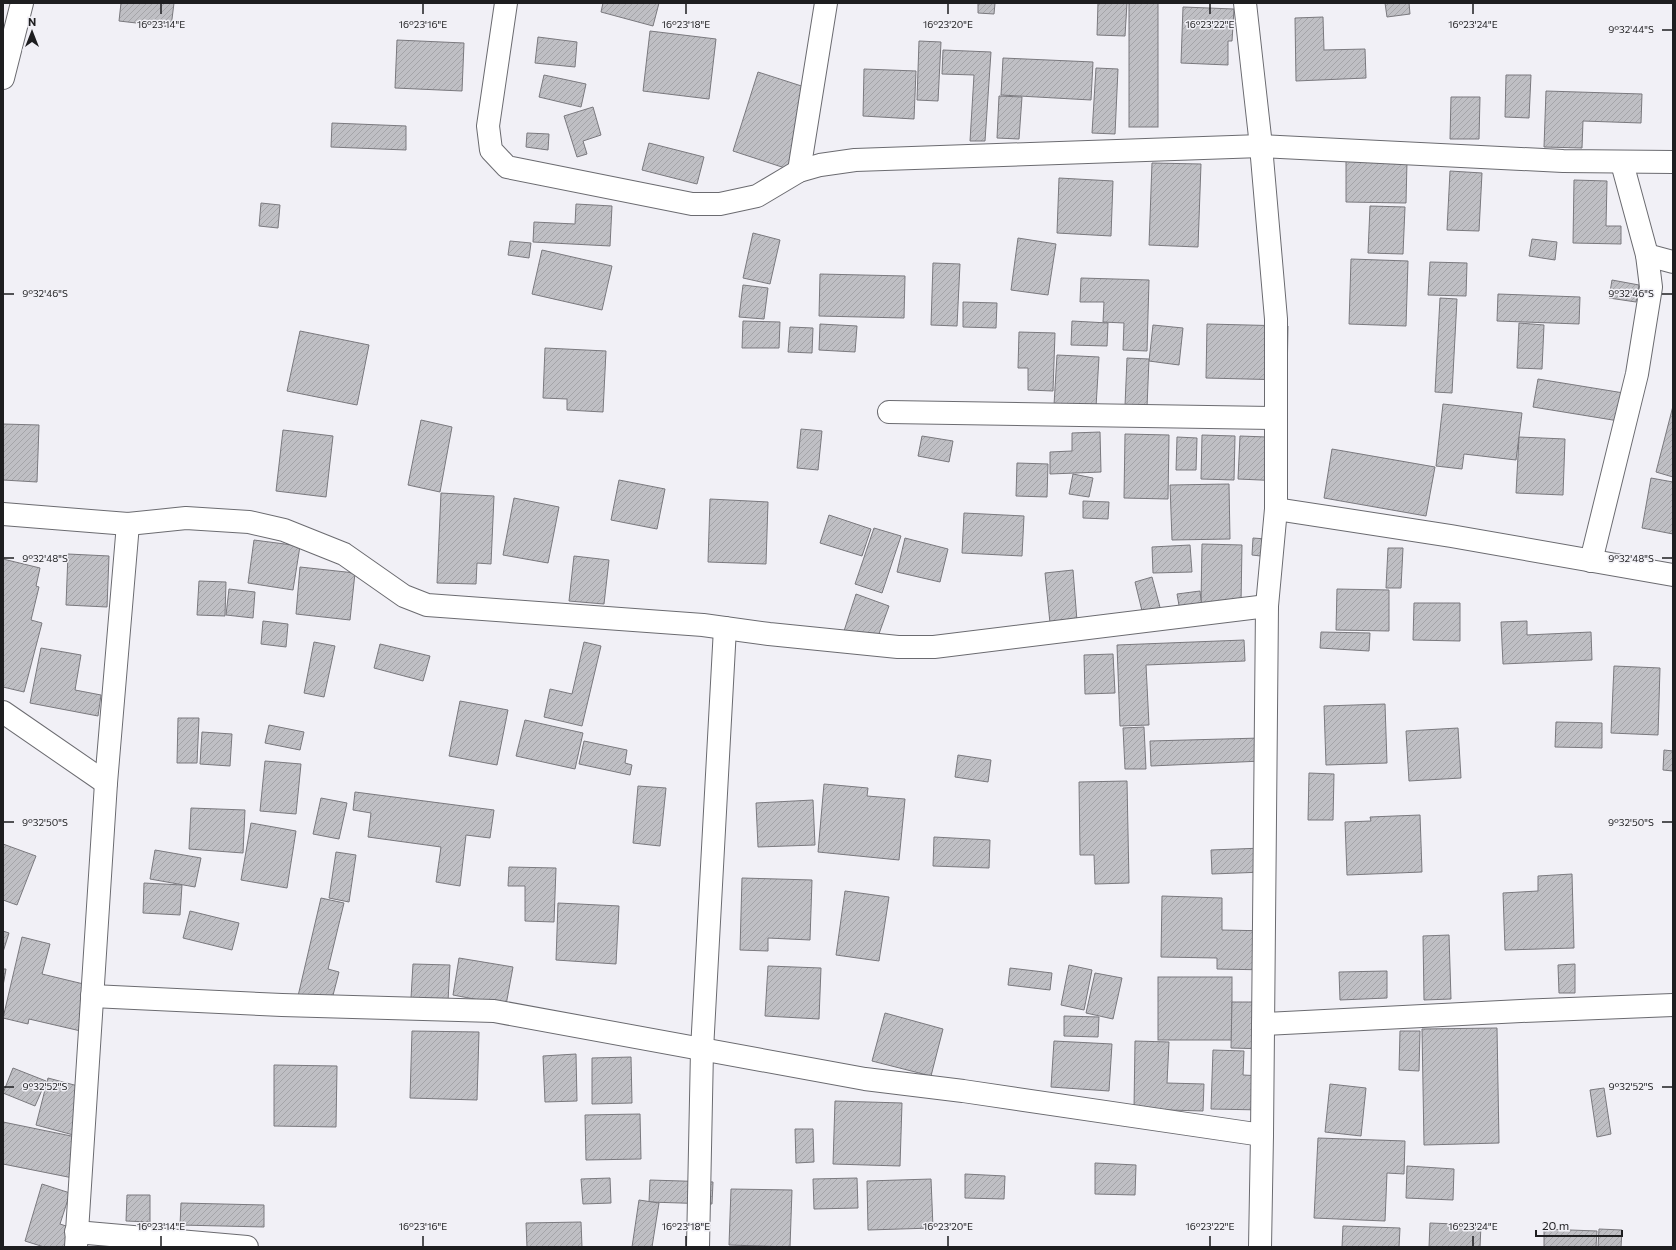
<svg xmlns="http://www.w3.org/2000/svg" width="1676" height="1250" viewBox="0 0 1676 1250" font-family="Commissioner,sans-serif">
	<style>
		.building { fill: url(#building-hatch); stroke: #7a797e }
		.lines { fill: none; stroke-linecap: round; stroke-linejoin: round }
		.street-casing { stroke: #6b6b70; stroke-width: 24 }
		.street { stroke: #fff; stroke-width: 22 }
		.ticks { fill: none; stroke: #1e1e20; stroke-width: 1.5 }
		.ticks-label { font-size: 10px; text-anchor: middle; fill: #1e1e20; stroke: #f1f0f6; stroke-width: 3; stroke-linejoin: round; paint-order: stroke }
	</style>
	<defs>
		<pattern id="building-hatch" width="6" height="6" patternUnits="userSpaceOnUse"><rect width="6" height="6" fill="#bfbfc4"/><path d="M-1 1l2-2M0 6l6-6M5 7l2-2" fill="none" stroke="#a4a4a8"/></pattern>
	</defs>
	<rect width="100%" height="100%" fill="#f1f0f6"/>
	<g class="building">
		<path d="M121 3H174L171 27 119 21Z"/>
		<path d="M603 3H659L653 26 601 12Z"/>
		<path d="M978 3H995L994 14 978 13Z"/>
		<path d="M1098 3H1127L1125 36 1097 35Z"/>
		<rect x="1129" y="3" width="29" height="124"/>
		<path d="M1385 3H1409L1410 14 1387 17Z"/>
		<path d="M1183 7 1234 9 1232 41H1228V65L1181 63Z"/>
		<path d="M1323 17 1324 50 1365 49 1366 78 1296 81 1295 18Z"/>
		<path d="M650 31 716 39 709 99 643 91Z"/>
		<path d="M538 37 577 42 575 67 535 63Z"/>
		<path d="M397 40 464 43 462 91 395 88Z"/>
		<path d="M919 41 941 42 938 101 917 100Z"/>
		<path d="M943 50 991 52 985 141H970L974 75 942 74Z"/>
		<path d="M1003 58 1093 62 1091 100 1001 95Z"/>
		<path d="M1096 68 1118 69 1115 134 1092 133Z"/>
		<path d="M864 69 916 71 914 119 863 116Z"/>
		<path d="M758 72 817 91 791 170 733 151Z"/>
		<path d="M544 75 586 84 581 107 539 97Z"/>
		<path d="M1506 75H1531L1529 118 1505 117Z"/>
		<path d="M1546 91 1642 94 1641 123 1583 121 1582 148 1544 147Z"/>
		<path d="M999 96 1022 97 1019 139 997 138Z"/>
		<path d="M1451 97H1480L1479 139H1450Z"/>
		<path d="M593 107 601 135 583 141 587 154 577 157 564 116Z"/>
		<path d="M332 123 406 126V150L331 147Z"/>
		<path d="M527 133 549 134 548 150 526 147Z"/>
		<path d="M649 143 704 157 697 184 642 170Z"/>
		<path d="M1346 160 1407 161 1406 203 1346 202Z"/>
		<path d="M1152 163 1201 164 1198 247 1149 245Z"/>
		<path d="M1450 171 1482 173 1479 231 1447 230Z"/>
		<path d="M1059 178 1113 181 1111 236 1057 233Z"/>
		<path d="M1574 180 1607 181 1606 226H1621V244L1573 243Z"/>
		<path d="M261 203 280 205 278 228 259 226Z"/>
		<path d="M576 204 612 206 610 246 533 242 534 222 575 224Z"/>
		<path d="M1370 206 1405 207 1403 254 1368 253Z"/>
		<path d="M753 233 780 240 770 284 743 278Z"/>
		<path d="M1018 238 1056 244 1048 295 1011 290Z"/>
		<path d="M1532 239 1557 242 1555 260 1529 256Z"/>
		<path d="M510 241 531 243 529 258 508 255Z"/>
		<path d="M542 250 612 266 602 310 532 294Z"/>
		<path d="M1351 259 1408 261 1406 326 1349 324Z"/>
		<path d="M1430 262 1467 263 1466 296 1428 295Z"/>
		<path d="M933 263 960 264 957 326 931 325Z"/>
		<path d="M820 274 905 276 904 318 819 316Z"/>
		<path d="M1081 278 1149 280 1147 351 1123 350 1124 323 1103 322 1104 302H1080Z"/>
		<path d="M1612 280 1639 285 1636 302 1609 298Z"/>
		<path d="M743 285 768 288 764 319 739 317Z"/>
		<path d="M1498 294 1580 297 1579 324 1497 321Z"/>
		<path d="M1440 298 1457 299 1452 393 1435 392Z"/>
		<path d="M963 302 997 303 996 328 963 327Z"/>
		<path d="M743 321 780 322 779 348H742Z"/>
		<path d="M1072 321 1108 323 1107 346 1071 345Z"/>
		<path d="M1519 323 1544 325 1542 369 1517 368Z"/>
		<path d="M820 324 857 326 855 352 819 350Z"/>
		<path d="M1207 324 1288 326 1287 380 1206 378Z"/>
		<path d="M1153 325 1183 328 1179 365 1149 361Z"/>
		<path d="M790 327 813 328 812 353 788 352Z"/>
		<path d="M300 331 369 345 357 405 287 391Z"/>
		<path d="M1019 332 1055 333 1053 391 1028 390V368H1018Z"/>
		<path d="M545 348 606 351 603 412 567 410V399L543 398Z"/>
		<path d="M1057 355 1099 357 1096 407 1054 405Z"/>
		<path d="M1127 358 1149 359 1147 407 1125 406Z"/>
		<path d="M1538 379 1636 395 1631 423 1533 407Z"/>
		<path d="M1443 404 1522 413 1516 460 1464 454 1462 469 1436 466Z"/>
		<path d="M1673 406V477L1656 472Z"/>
		<path d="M421 420 452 427 440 492 408 485Z"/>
		<path d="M3 424 39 425 37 482 3 480Z"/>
		<path d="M801 429 822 431 818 470 797 468Z"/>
		<path d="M283 430 333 436 326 497 276 491Z"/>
		<path d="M1100 432 1101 472 1050 474V452L1072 451V433Z"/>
		<path d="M1125 434 1169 435 1168 499 1124 498Z"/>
		<path d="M1202 435 1235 436 1234 480 1201 479Z"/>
		<path d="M922 436 953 441 949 462 918 456Z"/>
		<path d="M1240 436 1267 437 1282 481 1238 479Z"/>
		<path d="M1177 437 1197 438 1196 470H1176Z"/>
		<path d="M1519 437 1565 439 1563 495 1516 493Z"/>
		<path d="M1332 449 1435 467 1426 516 1324 498Z"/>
		<path d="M1017 463 1048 464 1047 497 1016 496Z"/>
		<path d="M1073 474 1093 478 1089 497 1069 494Z"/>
		<path d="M1651 478 1673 482V534L1642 528Z"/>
		<path d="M619 480 665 489 657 529 611 520Z"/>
		<path d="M1229 484 1230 539 1172 540 1170 485Z"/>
		<path d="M441 493 494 496 491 564 477 563 476 584 437 583Z"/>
		<path d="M514 498 559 507 548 563 503 555Z"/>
		<path d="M710 499 768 502 766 564 708 562Z"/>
		<path d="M1083 501 1109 502 1108 519 1083 518Z"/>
		<path d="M964 513 1024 516 1022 556 962 553Z"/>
		<path d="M829 515 871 529 862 556 820 543Z"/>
		<path d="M874 528 901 536 882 593 855 584Z"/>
		<path d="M905 538 948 549 940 582 897 572Z"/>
		<path d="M1253 538 1279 540 1278 558 1252 555Z"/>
		<path d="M254 540 300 546 293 590 248 583Z"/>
		<path d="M1202 544 1242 545 1241 604 1201 603Z"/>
		<path d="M1190 545 1192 572 1153 573 1152 547Z"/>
		<path d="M1388 548H1403L1401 588H1386Z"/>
		<path d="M68 554 109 556 107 607 66 605Z"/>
		<path d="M574 556 609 560 604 604 569 601Z"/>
		<path d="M3 559 40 568 36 586 39 587 31 620 42 623 24 692 3 687Z"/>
		<path d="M300 567 355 573 350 620 296 614Z"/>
		<path d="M1073 570 1077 621 1050 623 1045 573Z"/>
		<path d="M1152 577 1161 611 1143 615 1135 582Z"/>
		<path d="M199 581 226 582 225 616 197 615Z"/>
		<path d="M229 589 255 592 253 618 226 615Z"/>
		<path d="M1337 589 1389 590V631L1336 630Z"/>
		<path d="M1200 591 1202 608 1180 611 1177 594Z"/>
		<path d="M856 594 889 606 876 642 844 631Z"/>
		<path d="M1414 603H1460V641L1413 640Z"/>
		<path d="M263 621 288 624 286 647 261 644Z"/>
		<path d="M1527 621V635L1591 632 1592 660 1503 664 1501 622Z"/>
		<path d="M1321 632 1370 633 1369 651 1320 648Z"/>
		<path d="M1244 640 1245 661 1146 665 1149 725 1120 726 1117 645Z"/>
		<path d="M314 642 335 646 324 697 304 693Z"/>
		<path d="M584 642 601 646 582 726 544 717 550 689 572 694Z"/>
		<path d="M380 644 430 656 423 681 374 668Z"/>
		<path d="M41 648 81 655 75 690 101 695 98 716 30 703Z"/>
		<path d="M1113 654 1115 693 1085 694 1084 655Z"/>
		<path d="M1614 666 1660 668 1658 735 1611 733Z"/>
		<path d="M460 701 508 710 497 765 449 756Z"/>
		<path d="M1385 704 1387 763 1326 765 1324 706Z"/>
		<path d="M178 718H199L197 763H177Z"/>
		<path d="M525 720 583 733 575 769 516 756Z"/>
		<path d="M1556 722 1602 723V748L1555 747Z"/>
		<path d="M269 725 304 732 300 750 265 743Z"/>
		<path d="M1144 727 1146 769H1125L1123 728Z"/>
		<path d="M1458 728 1461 778 1409 781 1406 731Z"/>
		<path d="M202 732 232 734 230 766 200 764Z"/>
		<path d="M1261 738 1262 761 1151 766 1150 741Z"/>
		<path d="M584 741 627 750 625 763 632 765 630 775 579 764Z"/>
		<path d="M1664 750 1673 751V771L1663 770Z"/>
		<path d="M958 755 991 760 988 782 955 777Z"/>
		<path d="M265 761 301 764 296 814 260 811Z"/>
		<path d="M1309 773 1334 774 1333 820H1308Z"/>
		<path d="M1127 781 1129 883 1095 884 1094 855H1080L1079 782Z"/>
		<path d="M824 784 868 788 867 796 905 799 899 860 818 852Z"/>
		<path d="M638 786 666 788 660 846 633 843Z"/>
		<path d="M355 792 494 810 490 838 466 835 460 886 436 882 441 847 368 837 371 813 353 810Z"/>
		<path d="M321 798 347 803 339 839 313 834Z"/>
		<path d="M813 800 815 845 758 847 756 803Z"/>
		<path d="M191 808 245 810 243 853 189 849Z"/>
		<path d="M1420 815 1422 872 1347 875 1345 822 1371 821 1370 817Z"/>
		<path d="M251 823 296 831 287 888 241 880Z"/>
		<path d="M934 837 990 840 989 868 933 866Z"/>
		<path d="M3 844 36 856 17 905 3 900Z"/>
		<path d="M1263 848 1264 872 1212 874 1211 850Z"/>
		<path d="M155 850 201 858 195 887 150 879Z"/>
		<path d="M336 852 356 855 349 902 329 898Z"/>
		<path d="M509 867 556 868 554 922 525 921V886H508Z"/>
		<path d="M1572 874 1574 948 1505 950 1503 893 1538 891V876Z"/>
		<path d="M742 878 812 880 810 940 768 938V951L740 950Z"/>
		<path d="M144 883 182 885 180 915 143 913Z"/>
		<path d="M845 891 889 897 879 961 836 955Z"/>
		<path d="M1162 896 1222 898V930L1271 931 1270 970 1217 969V958L1161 957Z"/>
		<path d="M321 898 344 903 328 969 339 972 331 1003 298 996Z"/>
		<path d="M558 903 619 906 616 964 556 960Z"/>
		<path d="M190 911 239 923 232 950 183 938Z"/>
		<path d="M3 931 9 933 3 952Z"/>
		<path d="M1449 935 1451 999 1424 1000 1423 936Z"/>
		<path d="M22 937 50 944 42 974 96 987 85 1032 29 1019 28 1024 3 1018Z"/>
		<path d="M459 958 513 967 506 1005 453 995Z"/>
		<path d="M413 964 450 965 448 1001 411 998Z"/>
		<path d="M1575 964V993H1559L1558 965Z"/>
		<path d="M1069 965 1092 970 1084 1010 1061 1005Z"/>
		<path d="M768 966 821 968 819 1019 765 1016Z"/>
		<path d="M1010 968 1052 973 1050 990 1008 985Z"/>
		<path d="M3 969H6L3 986Z"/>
		<path d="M1387 971V998L1340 1000 1339 972Z"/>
		<path d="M1095 973 1122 978 1113 1019 1086 1013Z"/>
		<rect x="1158" y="977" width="74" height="63"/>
		<path d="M1232 1002H1270L1269 1049 1231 1048Z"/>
		<path d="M885 1013 943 1029 931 1076 872 1061Z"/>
		<path d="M1064 1016 1099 1017 1098 1037 1064 1036Z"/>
		<path d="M1497 1028 1499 1143 1424 1145 1422 1029Z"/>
		<path d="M412 1031 479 1032 477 1100 410 1098Z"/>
		<path d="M1400 1031H1420L1419 1071 1399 1070Z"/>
		<path d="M1054 1041 1112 1044 1109 1091 1051 1087Z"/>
		<path d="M1135 1041 1169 1042 1167 1083 1204 1084 1203 1111 1134 1109Z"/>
		<path d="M1213 1050 1244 1051 1243 1075 1263 1076 1262 1110 1211 1109Z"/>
		<path d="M576 1054 577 1101 545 1102 543 1056Z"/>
		<path d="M631 1057 632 1103 592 1104V1058Z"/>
		<path d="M274 1065 337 1066 336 1127 274 1126Z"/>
		<path d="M13 1068 46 1081 35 1106 3 1093Z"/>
		<path d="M48 1078 93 1090 81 1137 36 1125Z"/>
		<path d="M1330 1084 1366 1088 1361 1136 1325 1132Z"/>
		<path d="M1604 1088 1611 1134 1597 1137 1590 1090Z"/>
		<path d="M835 1101 902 1103 900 1166 833 1164Z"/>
		<path d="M640 1114 641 1159 586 1160 585 1115Z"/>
		<path d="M3 1122 81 1138 73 1178 3 1164Z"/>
		<path d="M795 1129H813L814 1162 796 1163Z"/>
		<path d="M1318 1138 1405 1141 1404 1174 1387 1173 1385 1221 1314 1218Z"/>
		<path d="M1095 1163 1136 1165 1135 1195 1095 1194Z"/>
		<path d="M1407 1166 1454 1169 1453 1200 1406 1198Z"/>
		<path d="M965 1174 1005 1176 1004 1199 965 1198Z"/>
		<path d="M610 1178 611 1203 583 1204 581 1179Z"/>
		<path d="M857 1178 858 1208 814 1209 813 1179Z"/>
		<path d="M931 1179 933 1228 868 1230 867 1181Z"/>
		<path d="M650 1180 713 1182 712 1204 649 1202Z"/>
		<path d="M42 1184 70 1193 60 1224 72 1228 66 1247H44L25 1241Z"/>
		<path d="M731 1189 792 1190 790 1247 729 1245Z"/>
		<path d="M127 1195H150V1222L126 1221Z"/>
		<path d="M639 1200 659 1203 652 1247H632Z"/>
		<path d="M181 1203 264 1205V1227L180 1225Z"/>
		<path d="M581 1222 582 1247H527L526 1223Z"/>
		<path d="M1430 1223 1481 1225 1480 1247H1429Z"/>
		<path d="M1343 1226 1400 1228 1399 1247H1342Z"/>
		<path d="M1544 1229 1597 1231 1596 1247H1544Z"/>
		<path d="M1599 1229 1622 1230 1621 1247H1598Z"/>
	</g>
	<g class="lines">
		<defs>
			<g id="street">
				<path d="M506 3 488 126 491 150 507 167 692 204H720L757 196 799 171 820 165 855 160 1261 146 1563 161 1673 162"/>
				<path d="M1245 3 1261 146 1276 319V509L1267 606 1262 1135 1260 1247"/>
				<path d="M3 78 22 3"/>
				<path d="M799 171 826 3"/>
				<path d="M1647 255 1673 262"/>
				<path d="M889 412 1276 418"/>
				<path d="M1276 509 1451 536 1673 575"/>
				<path d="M3 514 128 524 186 518 249 522 284 530 344 554 404 596 427 605 703 625 769 634 898 647H934L1267 606"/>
				<path d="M1591 561 1637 374 1651 287 1647 255 1622 163"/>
				<path d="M3 712 106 783"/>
				<path d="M92 996 282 1005 494 1011 865 1079 963 1091 1262 1135"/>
				<path d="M1263 1024 1521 1011 1673 1005"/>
				<path d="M76 1232 247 1247"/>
				<path d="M76 1247 106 783 128 524"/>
				<path d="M698 1247 702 1050 725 628"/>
			</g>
		</defs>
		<use href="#street" class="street-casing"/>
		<use href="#street" class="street"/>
	</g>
	<path class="ticks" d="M161 4V14M423 4V14M686 4V14M948 4V14M1210 4V14M1473 4V14M1662 30H1672M4 294H14M1662 294H1672M4 558H14M1662 558H1672M4 822H14M1662 822H1672M4 1087H14M1662 1087H1672M161 1236V1246M423 1236V1246M686 1236V1246M948 1236V1246M1210 1236V1246M1473 1236V1246"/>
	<g class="ticks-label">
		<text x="161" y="28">16°23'14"E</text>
		<text x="423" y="28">16°23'16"E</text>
		<text x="686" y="28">16°23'18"E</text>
		<text x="948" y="28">16°23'20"E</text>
		<text x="1210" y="28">16°23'22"E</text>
		<text x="1473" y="28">16°23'24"E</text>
		<text x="1631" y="33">9°32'44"S</text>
		<text x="45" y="297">9°32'46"S</text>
		<text x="1631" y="297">9°32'46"S</text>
		<text x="45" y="562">9°32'48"S</text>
		<text x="1631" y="562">9°32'48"S</text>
		<text x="45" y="826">9°32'50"S</text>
		<text x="1631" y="826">9°32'50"S</text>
		<text x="45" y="1090">9°32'52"S</text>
		<text x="1631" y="1090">9°32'52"S</text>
		<text x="161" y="1230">16°23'14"E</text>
		<text x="423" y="1230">16°23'16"E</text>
		<text x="686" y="1230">16°23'18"E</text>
		<text x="948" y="1230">16°23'20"E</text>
		<text x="1210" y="1230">16°23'22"E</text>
		<text x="1473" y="1230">16°23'24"E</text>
	</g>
	<rect width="1676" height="1250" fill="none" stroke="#1e1e20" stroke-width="8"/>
	<g transform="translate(32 32)" stroke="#f1f0f6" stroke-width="3" paint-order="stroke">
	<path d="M0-3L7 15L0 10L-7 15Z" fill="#1e1e20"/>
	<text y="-6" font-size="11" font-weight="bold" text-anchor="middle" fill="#1e1e20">N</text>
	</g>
	<path d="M1536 1230v6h86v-6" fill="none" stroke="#1e1e20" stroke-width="2"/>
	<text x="1542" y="1230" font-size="12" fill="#1e1e20" stroke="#f1f0f6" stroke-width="3" paint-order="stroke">20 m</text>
</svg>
